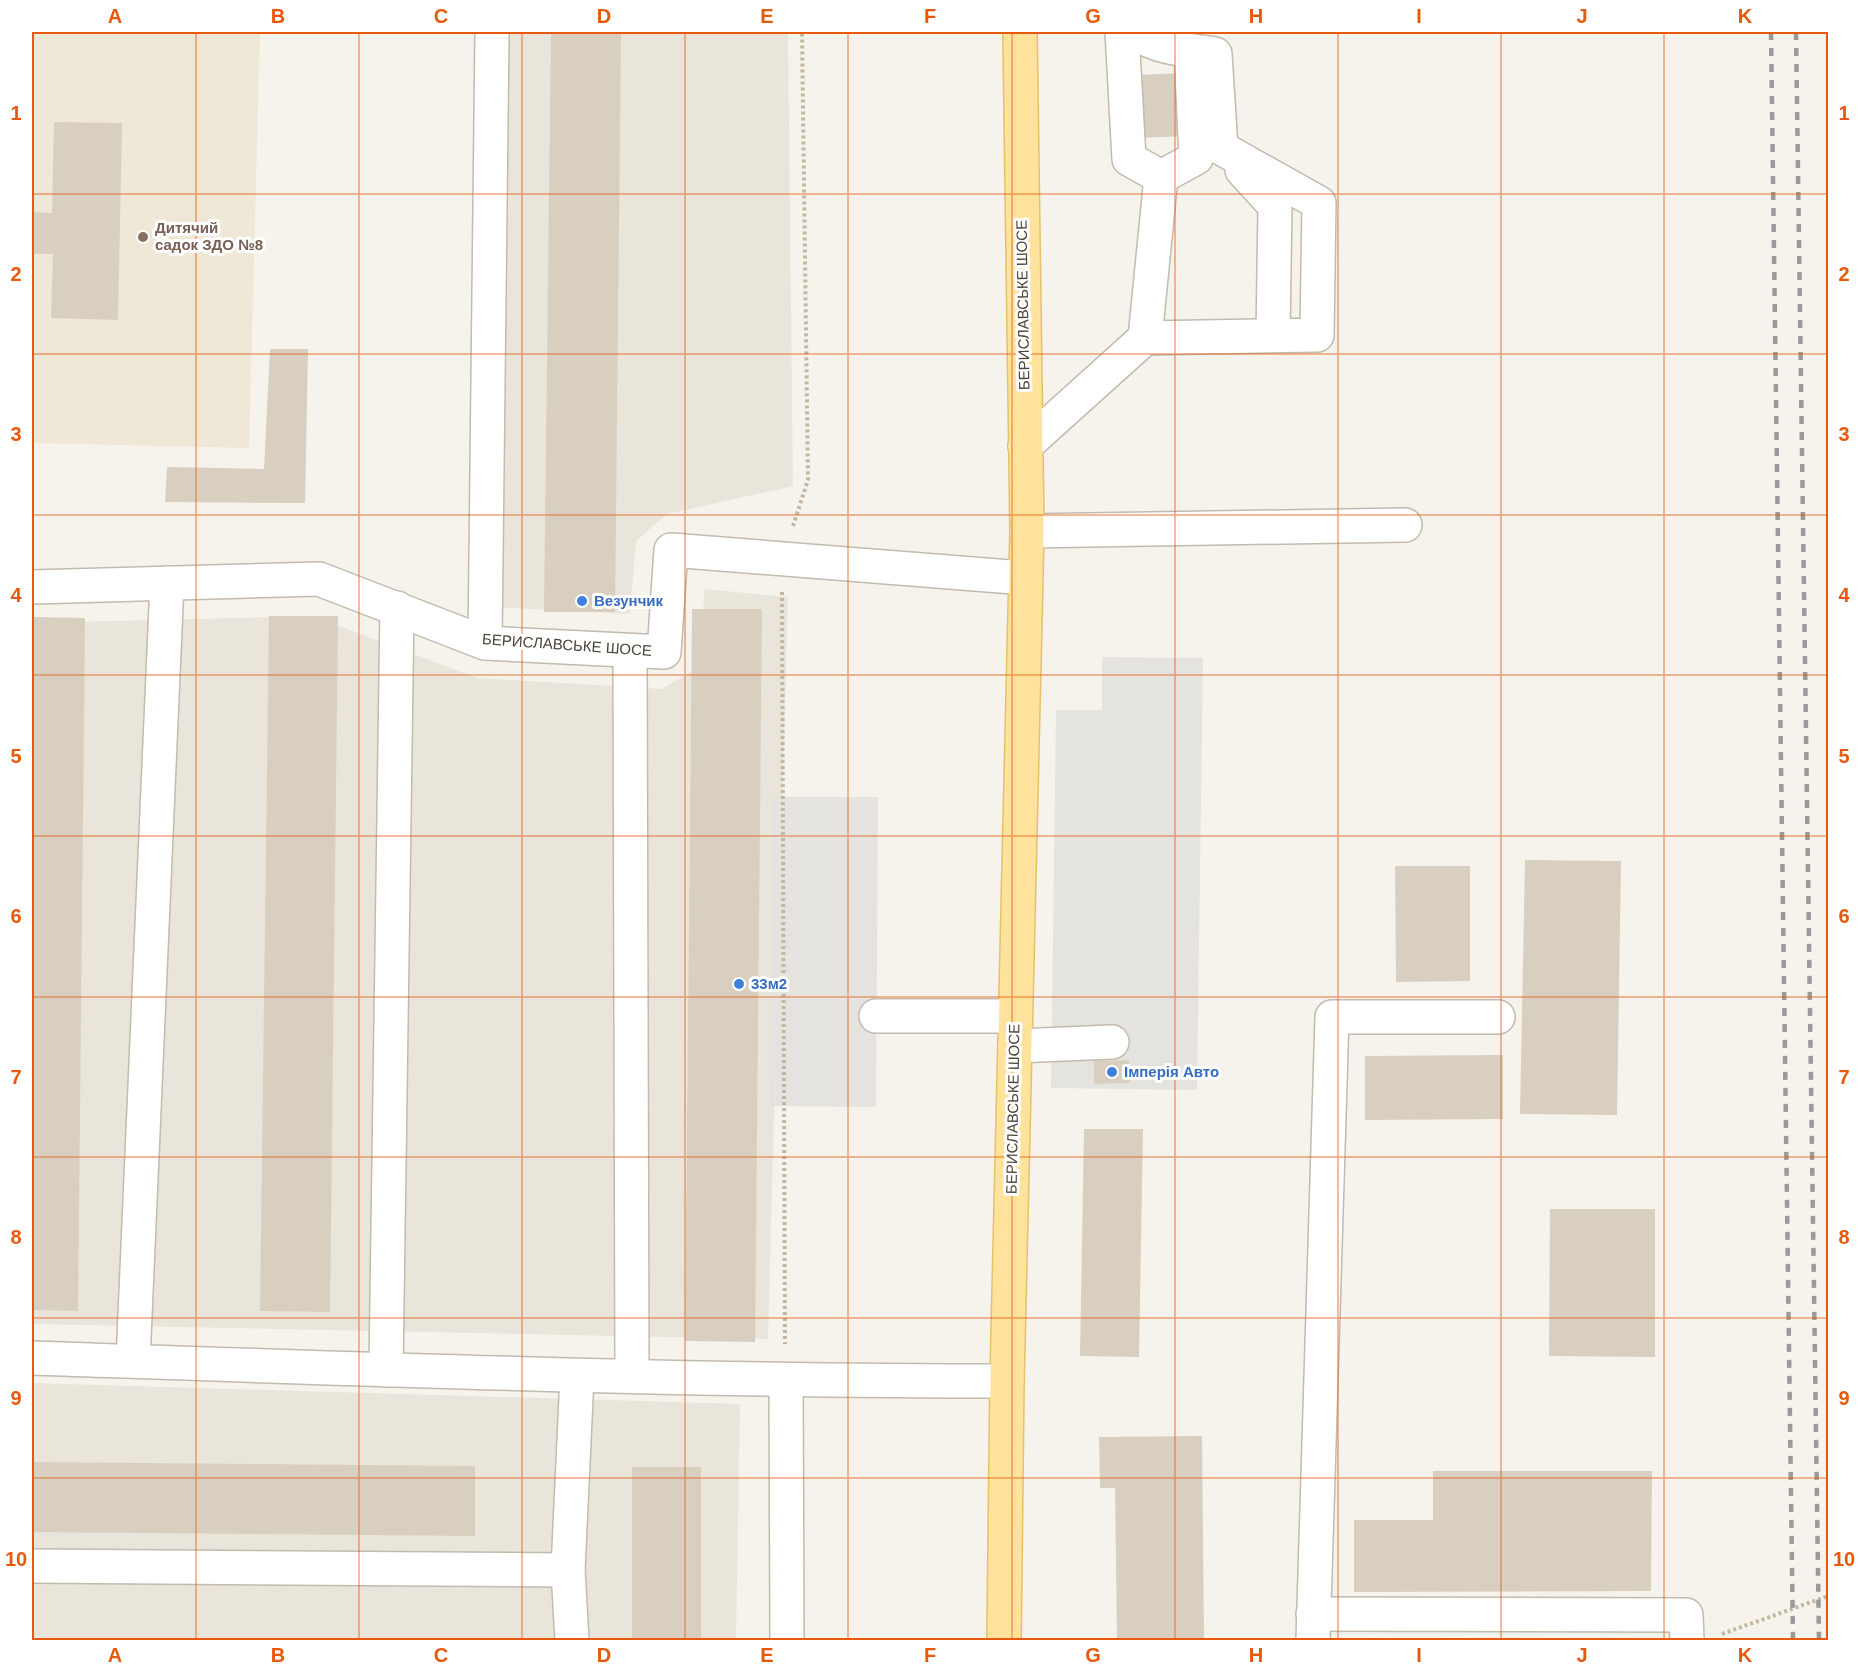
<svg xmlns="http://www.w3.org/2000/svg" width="1860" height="1672" viewBox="0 0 1860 1672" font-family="Arial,sans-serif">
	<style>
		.residential { fill: #eae5da }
		.education { fill: #efe8d6 }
		.parking { fill: #e5e3e0 }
		.building { fill: #d8cfc1 }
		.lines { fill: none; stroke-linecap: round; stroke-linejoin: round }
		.minor-casing { stroke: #c2bbae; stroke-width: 36 }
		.major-casing { stroke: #e6c16a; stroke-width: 36 }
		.path { stroke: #c4b79f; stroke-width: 4; stroke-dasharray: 3 3; stroke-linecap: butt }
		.minor { stroke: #fff; stroke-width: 33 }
		.major { stroke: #ffe39c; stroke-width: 33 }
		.rail { stroke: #9a9a9a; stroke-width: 4.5; stroke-dasharray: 8 8; stroke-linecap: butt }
		.grid { fill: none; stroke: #e8590c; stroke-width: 1.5; stroke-opacity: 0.55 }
		.education-dot { fill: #8d6e63; stroke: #fff; stroke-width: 2 }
		.shop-dot { fill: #3f7fe0; stroke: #fff; stroke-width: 2 }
		.labels { text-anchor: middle; stroke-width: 6; stroke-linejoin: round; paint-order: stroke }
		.education-label { font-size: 15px; font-weight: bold; fill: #785e54; stroke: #fff; text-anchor: start }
		.street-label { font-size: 15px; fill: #4b4439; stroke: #fff }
		.shop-label { font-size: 15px; font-weight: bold; fill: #366cbe; stroke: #fff; text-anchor: start }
		.neatline { fill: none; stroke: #e8590c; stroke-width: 2 }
		.grid-label { font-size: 20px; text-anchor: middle; font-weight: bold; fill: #e8590c }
	</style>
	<rect width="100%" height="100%" fill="#f6f3ec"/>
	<g class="residential">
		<path d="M505 32H788L793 486 667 514 636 541 630 614 493 607Z"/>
		<path d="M705 589 788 597 768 1339 32 1324V623L313 616 477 678 662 689 697 668Z"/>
		<path d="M32 1383 740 1404 736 1640H32Z"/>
	</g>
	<path class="education" d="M32 32H260L249 448 32 443Z"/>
	<g class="parking">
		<path d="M1102 657 1203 658 1197 1090 1051 1088 1056 710H1102Z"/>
		<path d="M772 797H878L876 1107 769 1106Z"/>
	</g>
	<g class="building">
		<path d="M551 32H621L615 612H544Z"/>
		<path d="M1204 72 1207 135 1117 139 1115 76Z"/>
		<path d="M54 122 122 123 118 320 51 318 53 254H32V212L52 213Z"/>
		<path d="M270 349H308L305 503 165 502 167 467 264 469Z"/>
		<path d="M692 609H762L755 1342 685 1341Z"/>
		<path d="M269 616H338L330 1312 260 1311Z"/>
		<path d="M32 617 85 618 78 1311 32 1310Z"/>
		<path d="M1525 860 1621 861 1617 1115 1520 1114Z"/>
		<path d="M1395 866H1470V981L1396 982Z"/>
		<path d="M1503 1055V1119L1365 1120V1056Z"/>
		<path d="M1129 1060 1130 1083 1094 1084V1061Z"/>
		<path d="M1084 1129H1143L1139 1357 1080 1356Z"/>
		<path d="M1550 1209H1655V1357L1549 1356Z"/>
		<path d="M1202 1436 1204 1640H1117L1115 1488H1100L1099 1437Z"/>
		<path d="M32 1462 475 1466V1536L32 1532Z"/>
		<rect x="632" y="1467" width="69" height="173"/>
		<path d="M1433 1471H1652L1651 1591 1354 1592V1520H1433Z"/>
	</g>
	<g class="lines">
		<defs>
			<g id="minor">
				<path d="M1122 32 1129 159 1161 177"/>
				<path d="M1242 170 1275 206 1273 335"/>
				<path d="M1145 338 1161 177 1196 158 1191 51"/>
				<path d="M1025 446 1145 338 1317 335 1319 203 1221 148 1215 54C1187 50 1157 49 1134 32"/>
				<path d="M1027 531 1405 525"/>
				<path d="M32 587 319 579 485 643 664 652 671 550 1025 578"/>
				<path d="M485 643 492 32"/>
				<path d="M630 651 632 1375"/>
				<path d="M876 1016H1015"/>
				<path d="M1015 1046 1112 1042"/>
				<path d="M32 1358C357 1369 681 1381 1007 1381"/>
				<path d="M133 1361 167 583"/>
				<path d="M386 1370 397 608"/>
				<path d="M786 1381 787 1640"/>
				<path d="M32 1566 568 1570"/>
				<path d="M1313 1614 1686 1615 1687 1640"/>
				<path d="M572 1640 568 1570 577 1376"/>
				<path d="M1313 1640 1332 1017H1498"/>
			</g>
			<path id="major" d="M1004 1640 1007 1381 1027 531 1020 32"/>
		</defs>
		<use href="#minor" class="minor-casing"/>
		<use href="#major" class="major-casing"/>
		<g class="path">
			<path d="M793 526 808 480 802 32"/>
			<path d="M782 592 785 1344"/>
			<path d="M1722 1634 1828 1596"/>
		</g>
		<use href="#minor" class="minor"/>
		<use href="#major" class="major"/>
		<g class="rail">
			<path d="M1771 32 1793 1640"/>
			<path d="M1796 32 1819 1640"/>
		</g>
	</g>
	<path class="grid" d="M196 32V1640M359 32V1640M522 32V1640M685 32V1640M848 32V1640M1012 32V1640M1175 32V1640M1338 32V1640M1501 32V1640M1664 32V1640M32 194H1828M32 354H1828M32 515H1828M32 675H1828M32 836H1828M32 997H1828M32 1157H1828M32 1318H1828M32 1478H1828"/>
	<circle class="education-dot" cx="143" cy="237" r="6"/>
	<g class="shop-dot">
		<circle cx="582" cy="601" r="6"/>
		<circle cx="739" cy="984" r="6"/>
		<circle cx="1112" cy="1072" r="6"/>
	</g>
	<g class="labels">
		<g class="education-label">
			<text x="155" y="233">Дитячий<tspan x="155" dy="17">садок ЗДО №8</tspan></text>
		</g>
		<g class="street-label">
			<text transform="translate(1023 305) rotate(-91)" y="5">БЕРИСЛАВСЬКЕ ШОСЕ</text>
			<text transform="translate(567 645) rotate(4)" y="5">БЕРИСЛАВСЬКЕ ШОСЕ</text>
			<text transform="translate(1013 1109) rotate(-89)" y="5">БЕРИСЛАВСЬКЕ ШОСЕ</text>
		</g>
		<g class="shop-label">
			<text x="594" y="606">Везунчик</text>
			<text x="751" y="989">33м2</text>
			<text x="1124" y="1077">Імперія Авто</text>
		</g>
	</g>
	<rect width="1860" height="1672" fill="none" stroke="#ffffff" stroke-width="66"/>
	<rect x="33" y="33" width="1794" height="1606" class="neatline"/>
	<g class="grid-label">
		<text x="115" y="23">A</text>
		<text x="278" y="23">B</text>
		<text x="441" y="23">C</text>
		<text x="604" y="23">D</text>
		<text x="767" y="23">E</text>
		<text x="930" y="23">F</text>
		<text x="1093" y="23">G</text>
		<text x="1256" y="23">H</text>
		<text x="1419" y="23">I</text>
		<text x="1582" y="23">J</text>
		<text x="1745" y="23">K</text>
		<text x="16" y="120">1</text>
		<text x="1844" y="120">1</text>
		<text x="16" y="281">2</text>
		<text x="1844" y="281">2</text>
		<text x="16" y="441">3</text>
		<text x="1844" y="441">3</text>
		<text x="16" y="602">4</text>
		<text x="1844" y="602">4</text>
		<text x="16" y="763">5</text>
		<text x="1844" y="763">5</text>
		<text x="16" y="923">6</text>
		<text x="1844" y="923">6</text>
		<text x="16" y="1084">7</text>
		<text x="1844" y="1084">7</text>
		<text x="16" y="1244">8</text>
		<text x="1844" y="1244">8</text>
		<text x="16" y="1405">9</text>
		<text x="1844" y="1405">9</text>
		<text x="16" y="1566">10</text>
		<text x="1844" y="1566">10</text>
		<text x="115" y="1662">A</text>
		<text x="278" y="1662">B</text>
		<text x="441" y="1662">C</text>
		<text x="604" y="1662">D</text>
		<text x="767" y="1662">E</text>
		<text x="930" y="1662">F</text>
		<text x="1093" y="1662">G</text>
		<text x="1256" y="1662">H</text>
		<text x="1419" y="1662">I</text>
		<text x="1582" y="1662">J</text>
		<text x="1745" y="1662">K</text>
	</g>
</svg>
